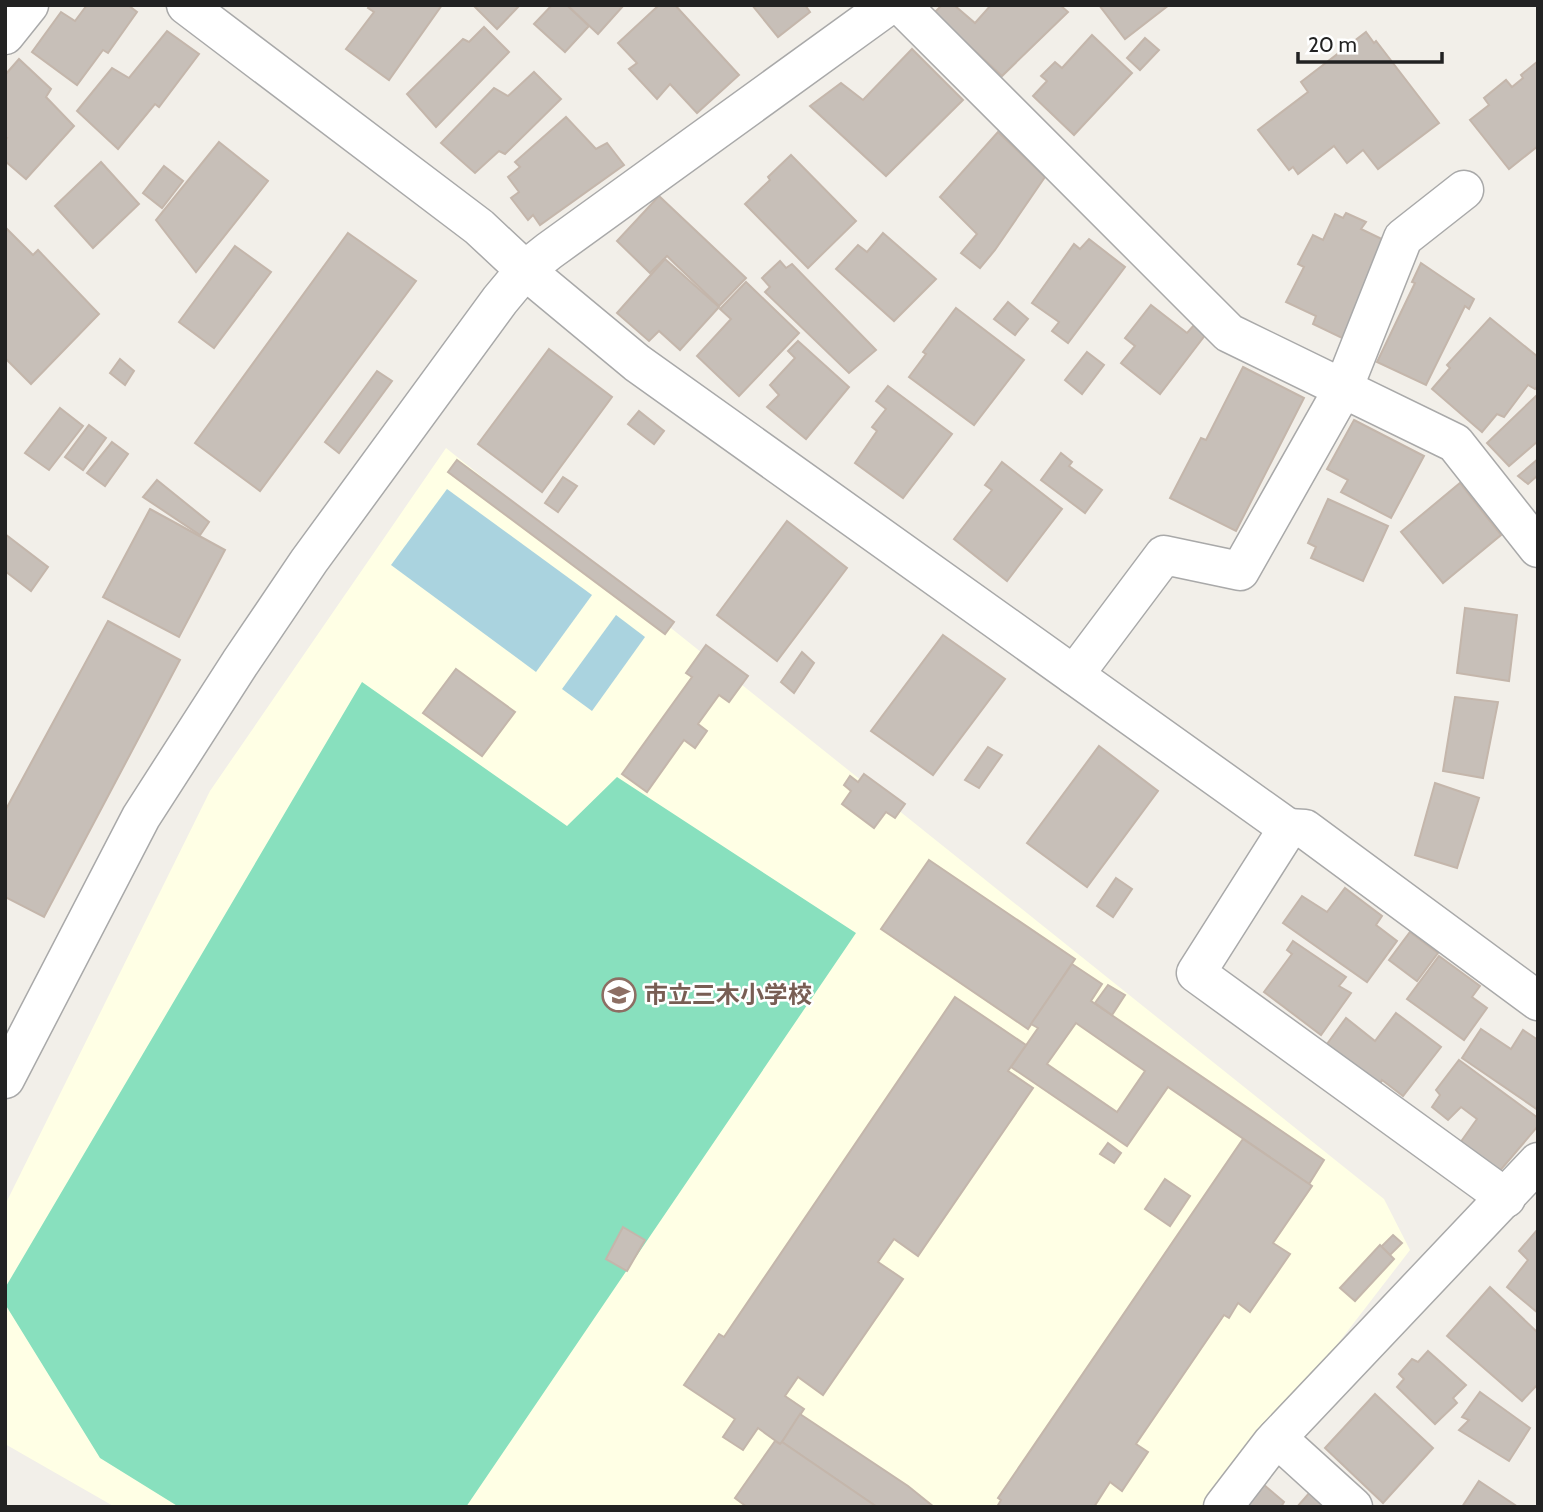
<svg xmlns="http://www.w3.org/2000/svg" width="1543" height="1512" viewBox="0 0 1543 1512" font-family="Cabin,'Noto Sans JP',sans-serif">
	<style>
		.education { fill: #ffffe5 }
		.pitch { fill: #88e0be }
		.water { fill: #aad3df }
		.building { fill: #c7bfb8; stroke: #c4b6ab; stroke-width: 2; fill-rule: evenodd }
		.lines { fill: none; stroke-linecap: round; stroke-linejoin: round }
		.minor-casing { stroke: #a9a9a9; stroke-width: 41 }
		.minor { stroke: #fff; stroke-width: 38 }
		.labels { text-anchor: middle; stroke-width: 5; stroke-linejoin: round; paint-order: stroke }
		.education-label { font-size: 24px; font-weight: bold; fill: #785e54; stroke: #fff; text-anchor: start }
	</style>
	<rect width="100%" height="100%" fill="#f2efe9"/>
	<path class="education" d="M446 448 1384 1199 1410 1250 1212 1507H115L5 1444V1205L210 791Z"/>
	<path class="pitch" d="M362 682 567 826 617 777 856 933 466 1507H179L100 1458 5 1304V1288Z"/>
	<g class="water">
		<path d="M447 489 592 595 536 672 391 565Z"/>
		<path d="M616 615 645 637 592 711 562 689Z"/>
	</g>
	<g class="building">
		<path d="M87 5H128L137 12 108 53 103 50 77 85 32 52 61 12 75 21Z"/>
		<path d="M370 5H442L389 80 346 49 374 12 368 8Z"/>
		<path d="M473 5H520L497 29Z"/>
		<path d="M552 5H567L589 26 565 52 534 24Z"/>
		<path d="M567 5H624L598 34Z"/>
		<path d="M659 5H675L739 75 697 113 670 84 657 99 629 69 637 63 618 43Z"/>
		<path d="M752 5H805L810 12 778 37Z"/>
		<path d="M942 5H954L975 23 991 5H1060L1068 12 1002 76 934 13Z"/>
		<path d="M1099 5H1169L1125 39Z"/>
		<path d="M484 27 509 52 436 127 407 94 463 39 469 42Z"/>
		<path d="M167 31 199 54 159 107 155 104 118 149 77 111 112 68 129 78Z"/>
		<path d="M1366 32 1374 43 1376 41 1439 123 1378 169 1363 150 1347 163 1334 146 1298 174 1293 167 1289 170 1258 130 1308 92 1301 82Z"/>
		<path d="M1092 35 1132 73 1074 135 1033 96 1047 81 1041 76 1055 62 1062 68Z"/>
		<path d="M1145 38 1159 50 1140 70 1127 58Z"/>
		<path d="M912 49 963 100 886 176 810 106 841 83 863 100Z"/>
		<path d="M19 59 51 89 46 97 74 126 26 179 5 161V141L7 138 5 137V75Z"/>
		<path d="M1538 61V146L1509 169 1470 120 1489 105 1484 98 1506 80 1512 87 1523 78 1521 75Z"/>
		<path d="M534 72 561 99 505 154 499 151 475 173 441 143 494 88 508 96Z"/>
		<path d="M566 117 596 149 607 143 624 165 540 225 533 215 528 220 511 198 519 192 508 177 520 167 515 162Z"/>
		<path d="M998 132 1045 177 995 250 980 268 961 253 977 234 940 197Z"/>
		<path d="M219 142 268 181 196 272 156 220Z"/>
		<path d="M791 155 856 221 808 268 745 204 770 180 768 177Z"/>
		<path d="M101 162 139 204 93 248 55 206Z"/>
		<path d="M164 166 183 181 162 208 143 193Z"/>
		<path d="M659 196 746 278 719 306 667 256 650 273 617 241Z"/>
		<path d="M1346 213 1366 222 1361 229 1388 242 1342 338 1313 324 1316 316 1286 302 1304 267 1298 264 1313 235 1323 240 1335 214 1343 218Z"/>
		<path d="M5 227 33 255 38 250 99 314 31 384 5 358Z"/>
		<path d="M348 233 416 281 260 491 195 443Z"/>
		<path d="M883 233 936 279 894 321 836 269 858 245 867 252Z"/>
		<path d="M1089 239 1125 267 1068 343 1052 331 1059 322 1032 303 1074 244 1080 249Z"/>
		<path d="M235 246 271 272 214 348 179 322Z"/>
		<path d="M665 259 719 307 680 350 659 331 649 341 617 313Z"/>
		<path d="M780 261 786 268 792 264 876 350 849 373 765 292 770 287 762 278Z"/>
		<path d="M1421 263 1474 299 1469 309 1465 306 1426 385 1377 362 1415 283 1412 282Z"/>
		<path d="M746 282 799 333 739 396 697 356 731 319 720 309Z"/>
		<path d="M1008 302 1028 319 1015 335 994 319Z"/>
		<path d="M1151 305 1187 333 1194 325 1206 334 1160 394 1121 363 1135 346 1125 338Z"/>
		<path d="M956 308 1024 360 974 425 909 377 926 354 923 352Z"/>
		<path d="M1490 318 1538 357V386L1535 389 1528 385 1504 417 1497 414 1482 432 1432 389 1450 368 1447 365Z"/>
		<path d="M798 341 849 387 806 439 767 407 779 395 770 385 795 358 788 351Z"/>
		<path d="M549 349 612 397 542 492 478 444Z"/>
		<path d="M1087 352 1104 365 1082 394 1065 380Z"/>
		<path d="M120 359 134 371 125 385 110 373Z"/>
		<path d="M1243 367 1304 398 1236 531 1170 498 1201 438 1206 440Z"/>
		<path d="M377 371 392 381 339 453 325 442Z"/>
		<path d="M888 386 952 434 903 498 855 463 877 431 872 427 886 409 876 401Z"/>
		<path d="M1538 394V441L1509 466 1487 443Z"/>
		<path d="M60 408 83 426 49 470 25 453Z"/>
		<path d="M639 411 664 431 654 444 628 424Z"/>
		<path d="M1354 420 1424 456 1391 518 1341 492 1348 480 1327 469Z"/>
		<path d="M89 425 106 438 83 470 65 457Z"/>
		<path d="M112 442 128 454 105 486 87 473Z"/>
		<path d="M1061 453 1072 462 1069 466 1102 490 1085 513 1041 480Z"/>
		<path d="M1538 459V475L1528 484 1518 476Z"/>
		<path d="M457 460 674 622 665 634 448 472Z"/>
		<path d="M1002 462 1062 509 1007 581 954 539 992 490 985 485Z"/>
		<path d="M563 477 577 486 558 512 545 503Z"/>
		<path d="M157 480 209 522 200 535 143 497Z"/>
		<path d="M1460 483 1501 535 1443 583 1401 532Z"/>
		<path d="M1328 499 1388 526 1363 581 1311 558 1316 547 1308 543Z"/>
		<path d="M150 509 225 550 179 637 103 597Z"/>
		<path d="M787 521 847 568 777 661 717 615Z"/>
		<path d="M5 534 48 567 31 591 5 571Z"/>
		<path d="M1465 608 1517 615 1509 681 1457 673Z"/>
		<path d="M108 621 180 660 44 917 5 897V811Z"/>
		<path d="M943 635 1005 679 933 775 871 731Z"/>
		<path d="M706 645 748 676 729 702 719 695 698 724 707 731 695 748 684 740 647 792 622 774 692 677 686 673Z"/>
		<path d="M802 652 814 663 794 693 781 682Z"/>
		<path d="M456 669 515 712 482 756 423 713Z"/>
		<path d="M1455 697 1498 702 1483 778 1443 771Z"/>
		<path d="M1099 746 1158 791 1087 887 1027 843Z"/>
		<path d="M988 747 1002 755 979 788 965 780Z"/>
		<path d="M864 774 905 804 895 818 886 812 874 828 842 804 851 791 844 785 850 776 858 782Z"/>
		<path d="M1435 783 1479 798 1457 868 1415 855Z"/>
		<path d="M929 860 1075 959 1028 1029 881 929Z"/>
		<path d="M1116 878 1132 889 1113 917 1097 906Z"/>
		<path d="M1345 888 1382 916 1376 925 1397 941 1367 982 1283 923 1302 896 1327 912Z"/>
		<path d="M1410 932 1438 953 1417 981 1389 960Z"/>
		<path d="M1293 941 1346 977 1339 986 1351 993 1321 1035 1264 992 1292 954 1287 950Z"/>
		<path d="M1439 956 1480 986 1472 997 1487 1008 1464 1040 1407 999Z"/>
		<path d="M1072 964 1102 984 1091 1001 1324 1160 1309 1184 1168 1087 1127 1146 1011 1067 1038 1028 1031 1024ZM1076 1023 1145 1071 1117 1112 1047 1064Z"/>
		<path d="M1108 985 1125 995 1112 1015 1095 1003Z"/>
		<path d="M955 997 1026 1045 1008 1071 1033 1088 918 1256 894 1239 878 1262 903 1279 823 1395 798 1377 785 1396 804 1409 782 1442 780 1444 758 1428 743 1450 723 1437 735 1419 684 1385 719 1334 724 1337Z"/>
		<path d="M1396 1013 1441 1047 1403 1096 1382 1080 1380 1084 1327 1044 1346 1018 1375 1041Z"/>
		<path d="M1481 1029 1511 1049 1523 1030 1538 1040V1110L1462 1058Z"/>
		<path d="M1459 1060 1538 1118V1126L1498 1173 1460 1143 1477 1119 1461 1107 1448 1120 1432 1107 1440 1095 1436 1090Z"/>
		<path d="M1243 1139 1312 1186 1273 1243 1290 1254 1250 1312 1238 1303 1229 1318 1224 1315 1136 1444 1148 1452 1122 1491 1110 1482 1094 1507H997L1001 1500 998 1498Z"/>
		<path d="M1108 1143 1121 1153 1114 1163 1100 1154Z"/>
		<path d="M1165 1179 1190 1196 1170 1226 1145 1209Z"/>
		<path d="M623 1227 645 1240 627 1271 606 1259Z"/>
		<path d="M1538 1229V1313L1507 1287 1528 1260 1519 1251Z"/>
		<path d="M1393 1235 1402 1243 1390 1255 1381 1247Z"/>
		<path d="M1380 1245 1394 1259 1355 1301 1340 1288Z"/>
		<path d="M1490 1287 1538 1333V1384L1522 1401 1447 1336Z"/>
		<path d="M1428 1351 1466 1385 1453 1398 1457 1403 1435 1424 1397 1387 1404 1379 1399 1374 1412 1359 1418 1362Z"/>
		<path d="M1480 1392 1530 1428 1509 1461 1459 1430 1469 1420 1462 1417Z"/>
		<path d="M1375 1394 1433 1448 1383 1503 1325 1448Z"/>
		<path d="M800 1414 908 1486 934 1507H877L782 1442Z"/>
		<path d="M775 1441 780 1444 782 1442 877 1507H747L735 1498Z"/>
		<path d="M1479 1481 1518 1507H1462Z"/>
		<path d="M1263 1484 1284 1502 1281 1507H1244Z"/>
		<path d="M1311 1491 1329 1507H1297Z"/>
	</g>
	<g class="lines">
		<defs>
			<g id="minor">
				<path d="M186 5 479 227 525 270 637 363 1288 828"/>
				<path d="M901 5 1229 333 1455 443 1538 548"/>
				<path d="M5 35 29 5"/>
				<path d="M1074 675 1164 555 1240 571 1343 389 1403 238 1464 190"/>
				<path d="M5 1079 141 817 240 663 309 561 500 300 525 270 549 251 889 5"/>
				<path d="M1506 1198 1196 973 1288 828 1305 829 1538 1001"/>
				<path d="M1277 1438 1353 1507"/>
				<path d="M1223 1507 1272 1443 1538 1162"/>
			</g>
		</defs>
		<use href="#minor" class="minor-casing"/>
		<use href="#minor" class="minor"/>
	</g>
	<defs>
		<symbol id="school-ring" viewBox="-11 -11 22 22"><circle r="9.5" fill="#fff" stroke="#8d6e63" stroke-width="1.5"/><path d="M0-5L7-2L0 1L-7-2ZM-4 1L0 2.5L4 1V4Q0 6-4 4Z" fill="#8d6e63"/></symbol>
	</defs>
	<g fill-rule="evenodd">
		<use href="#school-ring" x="600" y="976" width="38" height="38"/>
	</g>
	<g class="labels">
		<g class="education-label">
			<text x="644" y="1003">市立三木小学校</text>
		</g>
	</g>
	<rect width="1543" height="1512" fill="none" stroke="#222222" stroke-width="14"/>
	<path d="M1298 52v10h144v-10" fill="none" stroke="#222222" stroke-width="3.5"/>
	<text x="1308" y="52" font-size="21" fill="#222222" stroke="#ffffff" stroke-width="5" paint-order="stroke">20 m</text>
</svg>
